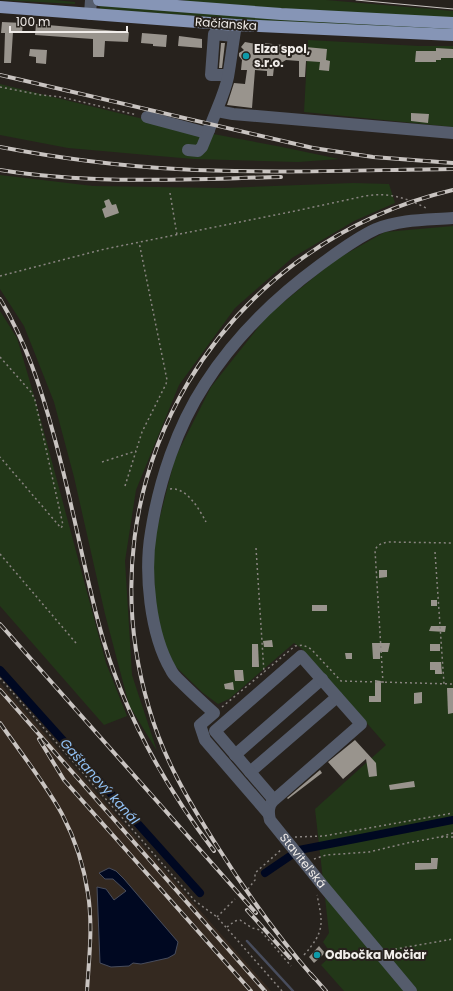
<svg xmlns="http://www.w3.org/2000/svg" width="453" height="991" viewBox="0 0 453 991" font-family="Poppins,sans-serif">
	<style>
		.built { fill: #342920 }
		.green { fill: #223718 }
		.water { fill: #000821; stroke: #484d5d }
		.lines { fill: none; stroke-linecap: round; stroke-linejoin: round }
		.stream { stroke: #484d5d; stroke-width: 2.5 }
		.canal { stroke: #000821; stroke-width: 8 }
		.building { fill: #99948d }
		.path { stroke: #898480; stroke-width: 1.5; stroke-dasharray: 2 3; stroke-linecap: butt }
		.minor { stroke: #555c6c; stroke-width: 12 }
		.major { stroke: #8695b6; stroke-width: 12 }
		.tram { stroke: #c9c4c1; stroke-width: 1 }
		.rail-casing { stroke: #c9c4c1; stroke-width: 4 }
		.rail { stroke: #27221d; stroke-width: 2.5; stroke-dasharray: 8; stroke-linecap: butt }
		.culture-dot { fill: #0f9aa8; stroke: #27221d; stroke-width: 1.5 }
		.labels { text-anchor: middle; stroke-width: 4; stroke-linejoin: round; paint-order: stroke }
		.street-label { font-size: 12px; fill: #f1edea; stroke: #27221d }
		.poi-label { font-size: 12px; font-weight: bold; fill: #f1edea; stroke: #27221d; text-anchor: start }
		.water-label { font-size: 13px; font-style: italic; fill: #93c3f7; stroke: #27221d }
	</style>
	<rect width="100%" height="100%" fill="#27221d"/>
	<path class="built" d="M0 683 271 991H0Z"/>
	<g class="green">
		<path d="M0 0H55L75 2V4Z"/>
		<path d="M182 0H326L453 11V19L376 15 192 2Z"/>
		<path d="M99 4 453 28V30L307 24 100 9Z"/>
		<path d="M308 40 419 46H453V127L304 112Z"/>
		<path d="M0 84 176 127 282 147 339 159 298 162 193 159 68 148 0 135Z"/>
		<path d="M0 175 93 186 224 188 353 183 389 184 395 203 354 221 292 258 235 308 179 385 136 490 125 561 132 675 157 751 129 705 105 614 74 477 54 402 24 326 0 289Z"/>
		<path d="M453 226V991H344L321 965 332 955 323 942 329 933 315 809 386 745 302 649 294 643 229 699 218 704 203 693 175 666 160 635 155 600 153 544 175 458 211 387 268 315 335 260 385 232Z"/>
		<path d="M0 311 17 338 37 406 106 663 127 716 104 725 0 606Z"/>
	</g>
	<path class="water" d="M109 868 116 871 124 879 178 942 175 954 168 958 141 964 133 963 129 966 111 967 100 963 97 887 106 889 114 900 126 891 113 879H105L99 873Z"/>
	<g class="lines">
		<path class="stream" d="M247 941 293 991"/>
		<g class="canal">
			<path d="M0 670 200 893"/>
			<path d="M299 850 453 820"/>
			<path d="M265 873 293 854"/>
		</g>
	</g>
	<g class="building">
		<path d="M2 22 23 23 22 33 13 32 11 63H4L5 33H1Z"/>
		<path d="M36 24 129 32 128 42 105 41 104 57H93V39L35 35Z"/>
		<path d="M142 33 167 35 166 47 153 46V44L141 43Z"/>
		<path d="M179 36 202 39V48L178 46Z"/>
		<path d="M245 42 262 45V43L327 49 326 60 330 61 329 71 319 70 320 62 306 61 305 77H299V61L286 60 274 67 273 76H267V71L255 70 252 108 227 105 234 83 245 84 247 70H241L242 60 239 56V53L244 50 241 47Z"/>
		<path d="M221 43H225L222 68H219Z"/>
		<path d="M436 48 453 49V58H441V60H436V62H415L416 51H436Z"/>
		<path d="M30 49 47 50 46 64 36 63V57L29 56Z"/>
		<path d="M411 113 429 114 428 123 411 121Z"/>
		<path d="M109 199 112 205 116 204 119 213 105 218 102 209 106 207 104 201Z"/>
		<path d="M379 570H387V577L379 578Z"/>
		<rect x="431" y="600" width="6" height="6"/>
		<rect x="312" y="605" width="15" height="6"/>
		<path d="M431 626H446L445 632 429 631Z"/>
		<path d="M272 640 273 647H264L263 641Z"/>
		<path d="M372 643H390L388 652H380V659H373Z"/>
		<path d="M252 644H258L259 667H252Z"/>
		<rect x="430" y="644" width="10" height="7"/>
		<path d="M345 653H352V659H346Z"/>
		<path d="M430 662H441L442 674H435V670H430Z"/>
		<path d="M234 670H243L244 681H235Z"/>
		<path d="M375 680 381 681V702H369V696H375Z"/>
		<path d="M233 682 234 690 225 689 224 684Z"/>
		<path d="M447 688H453V713L448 714Z"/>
		<path d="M422 692V703L414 704V693Z"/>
		<path d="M355 740 376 763 377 776 369 777 366 759 343 779 328 762Z"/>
		<path d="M320 770 322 773 288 799 287 798Z"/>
		<path d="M414 781 415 787 390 790 389 785Z"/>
		<path d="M431 858H438L437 869 415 870V863H431Z"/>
		<path d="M319 946 325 953 314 963 309 957Z"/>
	</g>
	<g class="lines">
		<g class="path">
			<path d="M0 87 41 95 61 97 137 115"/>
			<path d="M170 193 177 235"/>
			<path d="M0 276 105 249 295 211 365 196C389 192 407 198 428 209"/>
			<path d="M0 357 31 392 35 400 63 525 61 528 0 457"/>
			<path d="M102 462 136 451"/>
			<path d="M125 486 142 432 166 384 167 380 139 242"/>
			<path d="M170 489C187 487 199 509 206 522"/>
			<path d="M256 548 264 673"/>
			<path d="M435 552 444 684"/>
			<path d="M0 554 76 643"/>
			<path d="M0 678 195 901 217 917 282 991"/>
			<path d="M383 683 375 550C378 544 382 543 389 542L453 543"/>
			<path d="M222 707 295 646 303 645 311 649 341 681 453 684"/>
			<path d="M295 837 324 836 453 813"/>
			<path d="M441 837H453"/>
			<path d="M314 859 326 855 369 852 407 843 440 837 453 833"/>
			<path d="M248 889 255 880V873L282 849"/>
			<path d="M217 917 235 899"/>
			<path d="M227 927 235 921 240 920 252 928 260 930 291 966"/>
			<path d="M390 950 453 939"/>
			<path d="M304 955C325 931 323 924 317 895"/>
		</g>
		<g class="minor">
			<path d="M90 14 91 0"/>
			<path d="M228 75H211L214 34 234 36"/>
			<path d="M217 111 233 114 453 133"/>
			<path d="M147 117 203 132 209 130C215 112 224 96 228 77 231 60 233 42 236 25"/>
			<path d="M188 150 198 151 202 147 209 130"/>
			<path d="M235 755 322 679"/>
			<path d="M250 772 337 697"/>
			<path id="s1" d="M274 800 215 731 301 656 361 724 274 800C268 805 268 812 270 820L324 887 411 991"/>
			<path d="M268 813 205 740 200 725 214 713C203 703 192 693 182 683 178 679 173 675 171 670 150 634 144 573 151 532 159 481 177 427 205 384 235 337 275 298 320 265 338 252 356 238 376 229 401 219 427 220 453 218"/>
		</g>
		<g class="major">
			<path d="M99 0 281 14 453 23"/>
			<path d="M0 7 236 25 453 35"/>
		</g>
		<path class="tram" d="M356 0 453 9"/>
		<defs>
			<g id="rail">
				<path d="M0 75 313 148 373 157 453 163"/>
				<path d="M0 147C58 158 118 166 177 169 269 174 361 170 453 169"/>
				<path d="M0 170C93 185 188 179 281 177"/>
				<path d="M0 299C26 342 41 388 54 436 71 497 82 560 98 621 120 706 161 781 214 851"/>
				<path d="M0 624 256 913"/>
				<path d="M0 690 265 991"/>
				<path d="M0 723C20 752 45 783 62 814 75 839 84 866 88 894 93 926 89 959 87 991"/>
				<path d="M39 739 64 780 251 991"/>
				<path d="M247 910 290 958"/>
				<path d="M311 974 326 991"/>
				<path d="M314 978C278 937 246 892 217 846 189 802 163 758 149 708 80 477 220 245 453 190"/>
			</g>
		</defs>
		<use href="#rail" class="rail-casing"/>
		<use href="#rail" class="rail"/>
	</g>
	<g class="culture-dot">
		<circle cx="246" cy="56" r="4"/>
		<circle cx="317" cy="955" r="4"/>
	</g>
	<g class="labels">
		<g class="street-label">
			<text transform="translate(226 24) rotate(4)" y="4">Račianska</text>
			<text dy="4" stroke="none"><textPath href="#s1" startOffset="485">Staviteľská</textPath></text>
		</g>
		<g class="poi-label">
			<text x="254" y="53">Elza spol,<tspan x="254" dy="14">s.r.o.</tspan></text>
			<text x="325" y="959">Odbočka Močiar</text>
		</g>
		<g class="water-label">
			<text transform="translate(100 781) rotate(48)" y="5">Gaštanový kanál</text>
		</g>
	</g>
	<path d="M10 26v6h117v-6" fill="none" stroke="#f1edea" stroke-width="2"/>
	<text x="16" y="26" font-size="12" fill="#f1edea" stroke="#27221d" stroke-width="3" paint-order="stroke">100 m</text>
</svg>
